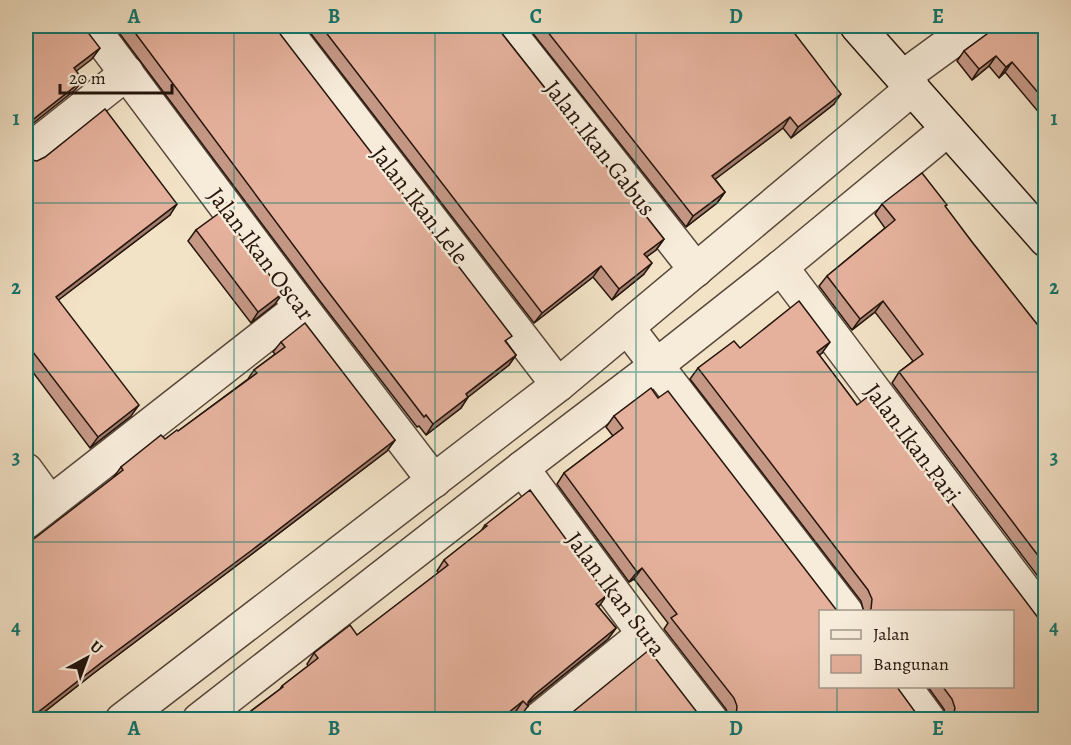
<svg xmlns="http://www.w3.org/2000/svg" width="1071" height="745" viewBox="0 0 1071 745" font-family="Alegreya,serif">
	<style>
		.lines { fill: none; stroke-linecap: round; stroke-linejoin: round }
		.street-casing { stroke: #58483b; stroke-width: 36 }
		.secondary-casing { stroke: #25150d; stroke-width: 36 }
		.street { stroke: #f7ecda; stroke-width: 33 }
		.secondary { stroke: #f7ecda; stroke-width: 33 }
		.wall { fill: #c59886; stroke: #25150d; stroke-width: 1.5 }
		.shaded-wall { fill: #a07c6d; stroke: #25150d; stroke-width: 1.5 }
		.building { fill: #e5b19c; stroke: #25150d; stroke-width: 1.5 }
		.grid { fill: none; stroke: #0f766e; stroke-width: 1.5; stroke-opacity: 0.55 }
		.labels { text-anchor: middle; stroke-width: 5; stroke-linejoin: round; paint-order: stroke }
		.street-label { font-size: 24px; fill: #25150d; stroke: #f7ecda }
		.neatline { fill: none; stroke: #0f766e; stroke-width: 2 }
		.grid-label { font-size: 20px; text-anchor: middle; font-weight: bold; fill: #0f766e }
	</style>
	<rect width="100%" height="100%" fill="#f2e2c6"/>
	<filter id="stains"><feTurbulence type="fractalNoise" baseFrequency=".00333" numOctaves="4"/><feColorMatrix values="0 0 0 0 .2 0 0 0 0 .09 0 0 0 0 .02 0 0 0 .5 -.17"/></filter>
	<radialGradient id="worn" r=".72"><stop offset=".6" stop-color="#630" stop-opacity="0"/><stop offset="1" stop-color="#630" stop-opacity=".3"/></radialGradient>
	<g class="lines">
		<defs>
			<g id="street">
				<path d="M91 26 301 307 434 481"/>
				<path d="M282 26 558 385"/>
				<path d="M504 26 696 270"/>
				<path d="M903 77 973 26"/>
				<path d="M26 153 127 73"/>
				<path d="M781 267 1046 619"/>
				<path d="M627 327 846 612"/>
				<path d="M522 468 644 634 711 720"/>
				<path d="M26 470 50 503"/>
				<path d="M26 522 301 307"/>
				<path d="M904 686 929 720"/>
				<path d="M122 720 558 385 913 88"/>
				<path d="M199 720 522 468 657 365 781 267 948 129"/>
				<path d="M538 720 644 634"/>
			</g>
			<path id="secondary" d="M857 26 1046 240"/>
		</defs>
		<use href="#street" class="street-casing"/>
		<use href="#secondary" class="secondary-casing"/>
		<use href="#street" class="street"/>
		<use href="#secondary" class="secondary"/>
	</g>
	<g class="wall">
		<path d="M114 26H274L516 355 509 365 468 397 461 408 426 435 419 426 417 427 316 296Z"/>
		<path d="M305 26H496L664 239 656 250 646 257 644 274 612 300 593 277 534 323Z"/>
		<path d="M527 26H781L834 104 791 138 783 128 715 179 725 192 717 203 686 227Z"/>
		<path d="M926 26H942L932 33Z"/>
		<path d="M991 26H1046V121L1005 72 999 78 989 66 972 80 957 61 964 51 990 32Z"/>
		<path d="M26 159 170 215 58 300 131 416 90 448 26 363Z"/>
		<path d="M882 204 945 207 972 242 1044 333 1046 332V587L892 383 899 372 913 361 875 312 852 330 819 286 827 276 885 228 875 214Z"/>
		<path d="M196 230 275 304 251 323 188 241Z"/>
		<path d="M281 342 395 440 387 451 244 560 94 673 34 720H26L113 478 121 467 178 431 248 379 254 370 275 354 273 352Z"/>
		<path d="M740 348 822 353 819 355 857 405 1039 619 1046 720H947L944 709 928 687H1012V612H864L861 601 690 379 698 368Z"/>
		<path d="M614 416 921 720H729V717L726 709 664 629 668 623 634 579 629 582 557 484 564 473 613 436 606 427Z"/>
		<path d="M485 525 600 605 598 607 616 628 608 639 528 704V706L520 717 516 711 505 720H239L280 689 282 686 308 666 307 664 314 653 357 635 439 573 437 571 444 560 481 531Z"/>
	</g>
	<g class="shaded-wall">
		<path d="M937 26H942L932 33Z"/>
		<path d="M100 48 92 59 66 79 74 68Z"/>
		<path d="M996 56 989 66 972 80 979 69Z"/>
		<path d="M1012 62 1005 72 999 78 1006 67Z"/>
		<path d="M83 80 75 90 26 129V125Z"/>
		<path d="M841 94 834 104 791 138 798 127Z"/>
		<path d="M790 117 783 128 705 187 712 176Z"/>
		<path d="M725 192 717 203 686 227 693 216Z"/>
		<path d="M177 204 170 215 48 308 56 297Z"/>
		<path d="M664 239 656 250 637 264 644 254Z"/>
		<path d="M652 263 644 274 612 300 619 289Z"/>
		<path d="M601 266 593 277 534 323 542 313Z"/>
		<path d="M283 293 275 304 251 323 258 312Z"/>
		<path d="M883 301 875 312 852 330 860 319Z"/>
		<path d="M830 342 822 353 809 363 817 352Z"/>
		<path d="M516 355 509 365 458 405 466 394Z"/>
		<path d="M468 397 461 408 426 435 433 424Z"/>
		<path d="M139 405 131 416 90 448 98 437Z"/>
		<path d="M395 440 387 451 244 560 94 673 34 720H28L102 662Z"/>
		<path d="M642 568 634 579 629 582 637 572Z"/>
		<path d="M607 595 600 605 588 614 596 604Z"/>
		<path d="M616 628 608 639 526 705 534 695Z"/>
		<path d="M523 701 516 711 505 720H499Z"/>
	</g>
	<g class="building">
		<path d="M26 26H83L100 48 74 68 83 80 26 125Z"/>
		<path d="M130 26H274L512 336 505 341 516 355 466 394 468 397 433 424 426 415 424 417 323 285Z"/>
		<path d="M321 26H496L664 239 644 254 652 263 619 289 601 266 542 313Z"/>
		<path d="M543 26H781L783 28 786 26H789L841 94 798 127 790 117 712 176 725 192 693 216Z"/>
		<path d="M996 26H1046V102L1012 62 1006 67 996 56 979 69 964 51 991 31Z"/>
		<path d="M105 109 177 204 56 297 139 405 98 437 26 343V159L37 161 45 157Z"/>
		<path d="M922 173 947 205 945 206 972 242 1044 333 1046 332V566L899 372 923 354 883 301 860 319 827 276 895 220 882 204Z"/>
		<path d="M222 211 283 293 258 312 196 230Z"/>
		<path d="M799 301 830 342 817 352 857 405 870 395 1039 619 1046 625V720H952L953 717 955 708 952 699 943 687H1012V612H868L871 609 872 599 868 590 698 368 734 341 740 348Z"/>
		<path d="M305 323 395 440 252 550 102 662 28 720H26V545L123 470 121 467 161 435 165 439 177 430 178 431 257 373 254 370 285 347 281 342Z"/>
		<path d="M651 388 658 398 668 391 838 612H820V687H897L921 720H733L736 716 737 706 734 698 671 618 677 614 642 568 637 572 564 473 623 428 614 416Z"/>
		<path d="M530 490 607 595 596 604 616 628 534 695 528 702V706L523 701 499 720H239L283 687 282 686 318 658 314 653 350 625 357 635 448 565 444 560 487 526 485 525Z"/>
		<path d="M649 650 703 720H563Z"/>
	</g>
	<path class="grid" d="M234 26V720M435 26V720M636 26V720M837 26V612M26 203H1046M26 372H1046M26 542H1046M837 686V720"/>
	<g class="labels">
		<g class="street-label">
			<text transform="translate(600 148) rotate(52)" y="8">Jalan Ikan Gabus</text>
			<text transform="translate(420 205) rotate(52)" y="8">Jalan Ikan Lele</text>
			<text transform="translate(261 254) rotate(53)" y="8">Jalan Ikan Oscar</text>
			<text transform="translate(913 443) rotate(53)" y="8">Jalan Ikan Pari</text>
			<text transform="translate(616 594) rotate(53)" y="8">Jalan Ikan Sura</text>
		</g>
	</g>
	<rect width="1071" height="745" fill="none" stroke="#f2e2c6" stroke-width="66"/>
	<rect x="819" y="610" width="195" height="78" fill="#f7ecda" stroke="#a39688" stroke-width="1.5"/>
	<rect x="831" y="630" width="30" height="9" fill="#f7ecda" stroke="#a39688" stroke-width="1.5"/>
	<text x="873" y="640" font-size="18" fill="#25150d">Jalan</text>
	<rect x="831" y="655" width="30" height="18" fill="#e5b19c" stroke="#a39688" stroke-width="1.5"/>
	<text x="873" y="670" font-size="18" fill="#25150d">Bangunan</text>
	<g transform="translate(87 658) rotate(41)" stroke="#f7ecda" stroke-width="4.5" paint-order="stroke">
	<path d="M0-4.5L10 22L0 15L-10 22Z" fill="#25150d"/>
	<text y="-9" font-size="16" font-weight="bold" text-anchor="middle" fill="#25150d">U</text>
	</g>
	<path d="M60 84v9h112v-9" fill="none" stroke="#25150d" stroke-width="3"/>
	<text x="69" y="84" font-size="18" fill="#25150d" stroke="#f7ecda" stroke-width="4.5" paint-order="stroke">20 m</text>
	<rect x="33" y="33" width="1005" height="679" class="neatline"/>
	<g class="grid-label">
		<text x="134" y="23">A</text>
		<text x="334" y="23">B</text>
		<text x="536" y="23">C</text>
		<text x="736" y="23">D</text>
		<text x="938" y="23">E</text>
		<text x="16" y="125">1</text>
		<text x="1054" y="125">1</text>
		<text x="16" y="294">2</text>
		<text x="1054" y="294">2</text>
		<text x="16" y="464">3</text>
		<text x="1054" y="464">3</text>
		<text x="16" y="634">4</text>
		<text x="1054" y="634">4</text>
		<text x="134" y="735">A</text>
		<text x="334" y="735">B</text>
		<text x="536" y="735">C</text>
		<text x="736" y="735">D</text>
		<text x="938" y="735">E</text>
	</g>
	<rect width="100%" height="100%" filter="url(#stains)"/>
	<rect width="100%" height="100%" fill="url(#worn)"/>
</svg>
